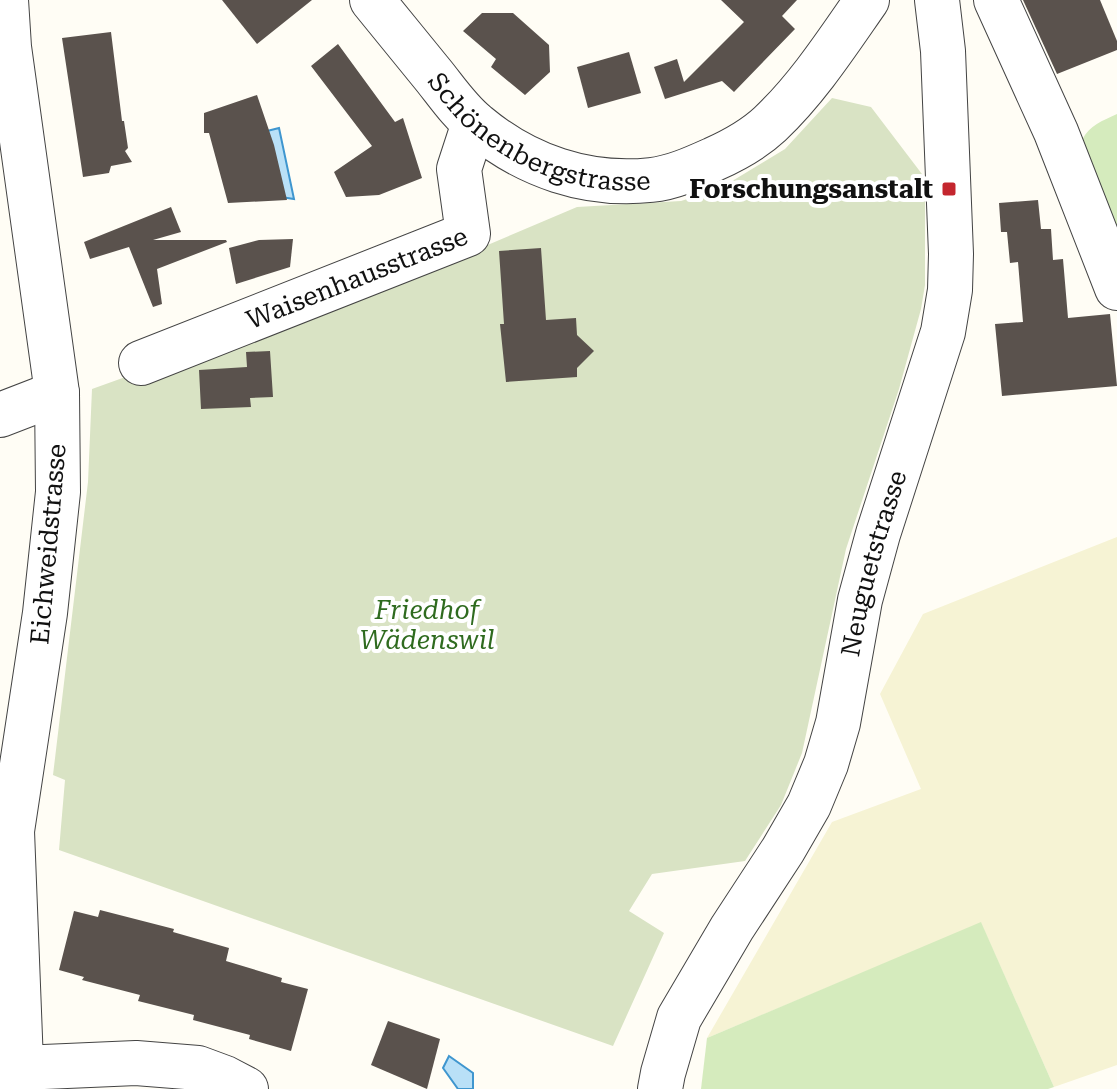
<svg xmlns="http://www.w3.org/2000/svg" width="1117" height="1089" viewBox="0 0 1117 1089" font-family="'Roboto Serif',serif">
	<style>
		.farmland { fill: #f6f3d4 }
		.green { fill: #d5ebbd }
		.cemetery { fill: #d9e3c4 }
		.water { fill: #b9e0f7; stroke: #3f96cf; stroke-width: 2 }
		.building { fill: #5a524d }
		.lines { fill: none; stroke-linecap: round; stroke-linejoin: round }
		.minor-casing { stroke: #444; stroke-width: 46 }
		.minor { stroke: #fff; stroke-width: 44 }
		.poi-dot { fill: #c4262e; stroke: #fff; stroke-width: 3 }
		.labels { text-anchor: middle; stroke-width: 8; stroke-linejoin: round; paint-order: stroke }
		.street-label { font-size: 26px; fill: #111; stroke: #fff }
		.poi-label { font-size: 26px; font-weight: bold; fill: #111; stroke: #fff; text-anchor: end }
		.park-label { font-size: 26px; font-style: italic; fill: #2f6b1f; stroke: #fff }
	</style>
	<rect width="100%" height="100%" fill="#fffdf5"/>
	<path class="farmland" d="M1117 537V1065L1054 1087 981 923 707 1038 832 822 921 789 880 694 923 614Z"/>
	<g class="green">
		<path d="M1117 114V259L1082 140C1090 125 1102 121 1117 114Z"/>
		<path d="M981 922 1054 1087 1048 1089H701L707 1038Z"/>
	</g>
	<path class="cemetery" d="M832 98 871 107 925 178V285L921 309 899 389 846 549 802 753 781 805 745 861 652 874 629 911 664 933 613 1046 59 850 65 780 53 775 88 482 92 389 464 255 577 207 681 201 719 189 785 149Z"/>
	<g class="water">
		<path d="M279 128 294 199 281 197 267 131Z"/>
		<path d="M449 1056 473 1073V1089H458L443 1068Z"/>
	</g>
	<g class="building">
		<path d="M222 0H312L257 44Z"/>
		<path d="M721 0H797L782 16 795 29 734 92 722 81 665 99 654 67 677 59 684 82 744 22Z"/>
		<path d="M1023 0H1100L1117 41V50L1057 74Z"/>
		<path d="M482 13H513L549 45 550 72 525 95 491 67 496 59 463 31Z"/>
		<path d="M111 32 122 121H124L128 148 125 151 132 162 111 166 109 173 83 177 62 38Z"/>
		<path d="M338 44 395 122 403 118 422 178 379 195 346 197 334 172 372 146 311 66Z"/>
		<path d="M629 52 641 93 588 108 577 67Z"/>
		<path d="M257 95 274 145 287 200 228 203 209 133H204V113Z"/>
		<path d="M1038 200 1041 229H1051L1053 260 1063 259 1068 318 1110 314 1117 386 1002 396 995 324 1023 322 1018 262 1010 263 1007 232H1001L999 203Z"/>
		<path d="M171 207 181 232 153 240H226L227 242 157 269 162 304 153 307 129 247 90 259 84 242Z"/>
		<path d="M293 239 290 267 236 284 229 248 259 240Z"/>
		<path d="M541 248 546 320 576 318 577 335 594 351 577 368V377L506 382 500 324H504L499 251Z"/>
		<path d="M270 351 273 397 250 398 251 407 201 409 199 370 247 367 246 352Z"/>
		<path d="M100 910 174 929 173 932 229 948 226 961 282 978 281 982 308 989 291 1051 249 1039 250 1035 193 1020 194 1015 138 1001 140 995 82 980 84 977 59 970 74 911 98 917Z"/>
		<path d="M388 1021 440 1039 427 1089 371 1065Z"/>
	</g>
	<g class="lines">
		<defs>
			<g id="minor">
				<path d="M6 0 9 47 57 393 58 492 45 613 12 831 22 1089"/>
				<path id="s1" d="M372 0C391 23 410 47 429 70 445 89 458 110 477 125 526 166 587 187 651 180 672 178 694 168 714 159 734 150 754 139 770 124 808 88 837 43 867 0"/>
				<path d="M996 0 1056 132 1117 288"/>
				<path id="s2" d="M141 363 468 234 459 169 474 123"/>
				<path d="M0 415 57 393"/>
				<path d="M21 1068 136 1063 198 1068 225 1078 246 1089"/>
				<path id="s3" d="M660 1089 663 1073 679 1018 732 928 783 850 809 805 826 764 838 723 860 600 878 534 943 332 950 290 951 254 943 51 937 0"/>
			</g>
		</defs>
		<use href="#minor" class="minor-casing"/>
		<use href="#minor" class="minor"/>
	</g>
	<rect class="poi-dot" x="941" y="181" width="16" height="16" rx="4"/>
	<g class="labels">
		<g class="street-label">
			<text dy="9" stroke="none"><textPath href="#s1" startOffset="224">Schönenbergstrasse</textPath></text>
			<text dy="9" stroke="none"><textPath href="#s2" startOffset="232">Waisenhausstrasse</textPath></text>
			<text transform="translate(48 544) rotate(-85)" y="9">Eichweidstrasse</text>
			<text dy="9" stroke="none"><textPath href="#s3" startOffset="574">Neuguetstrasse</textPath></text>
		</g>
		<g class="poi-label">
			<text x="933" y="198">Forschungsanstalt</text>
		</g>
		<g class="park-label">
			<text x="427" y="619">Friedhof<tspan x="427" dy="30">Wädenswil</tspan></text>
		</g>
	</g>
</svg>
